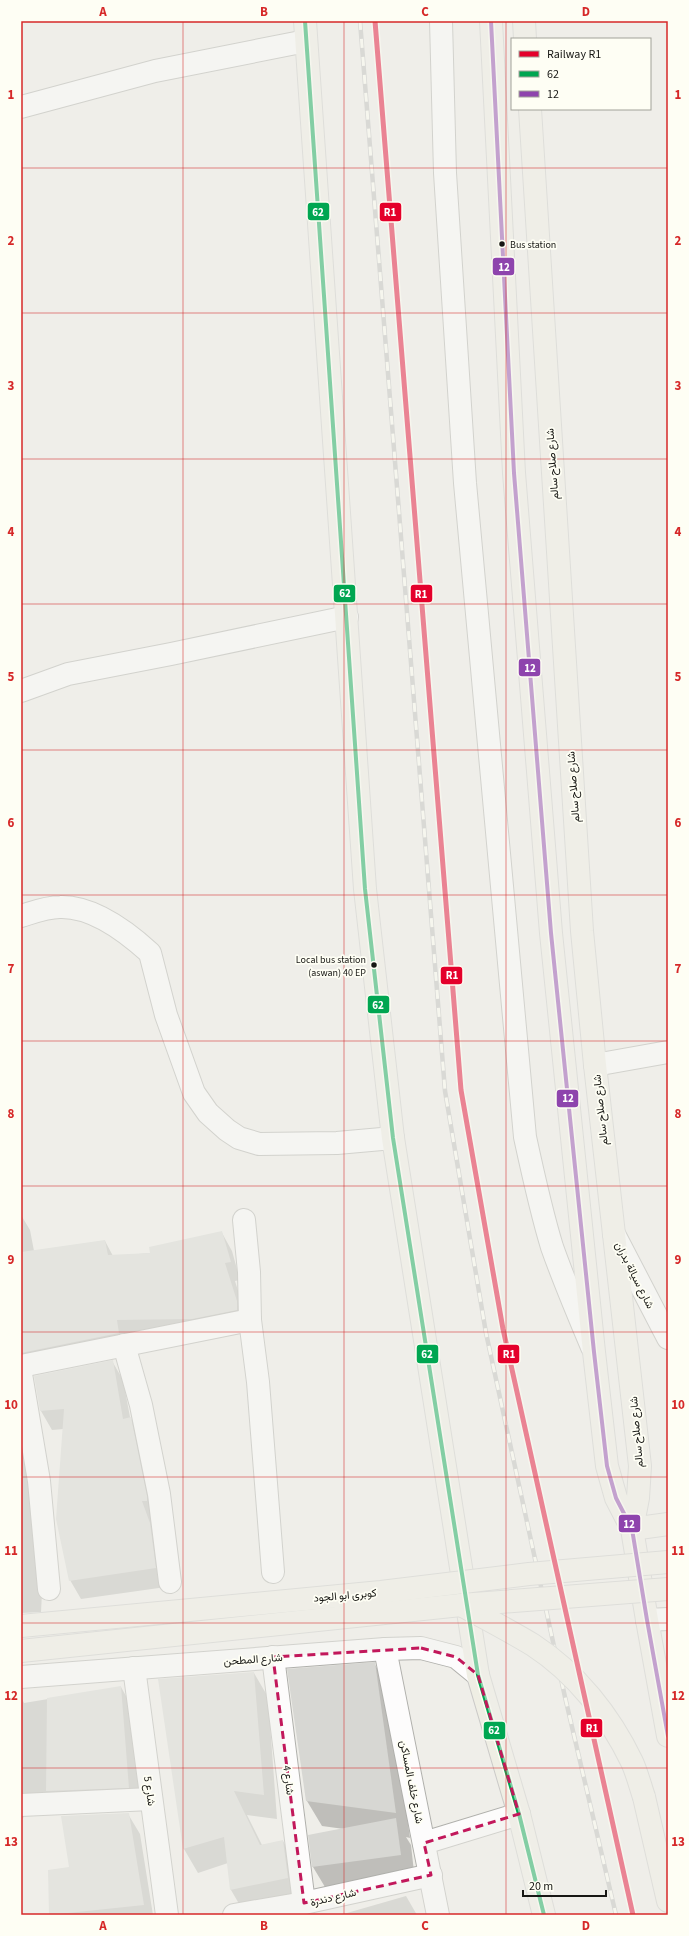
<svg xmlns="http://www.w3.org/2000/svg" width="689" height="1936" viewBox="0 0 689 1936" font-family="'Source Sans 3',Vazirmatn,sans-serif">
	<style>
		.shadow { fill: #0003 }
		.building { fill: #d7d7d3 }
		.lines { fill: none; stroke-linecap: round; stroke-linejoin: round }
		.minor-casing { stroke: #b0b0ac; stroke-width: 24 }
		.major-casing { stroke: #cbcac8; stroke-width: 24 }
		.minor { stroke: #fdfcfc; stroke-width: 22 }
		.major { stroke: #efeee4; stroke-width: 22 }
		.rail-casing { stroke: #bebebd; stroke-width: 4.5 }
		.rail { stroke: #fefef4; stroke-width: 3; stroke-dasharray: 9; stroke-linecap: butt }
		.major-bridge-casing { stroke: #cbcac8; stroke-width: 24; stroke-linecap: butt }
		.major-bridge { stroke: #efeee4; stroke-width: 22 }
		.bus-1-casing { stroke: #fefef4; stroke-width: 7 }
		.bus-2-casing { stroke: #fefef4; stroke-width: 7 }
		.bus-1 { stroke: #00a651; stroke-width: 4 }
		.bus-2 { stroke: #8e44ad; stroke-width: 4 }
		.rail-1-casing { stroke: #fefef4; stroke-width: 8 }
		.rail-1 { stroke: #e4002b; stroke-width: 5 }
		.marked { fill: none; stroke: #c2185b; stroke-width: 3; stroke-dasharray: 8 5; stroke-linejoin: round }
		.grid { fill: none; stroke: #d62828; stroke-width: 1; stroke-opacity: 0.55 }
		.bus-dot { fill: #171714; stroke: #fefef4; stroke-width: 1.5 }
		.labels { text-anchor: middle; stroke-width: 3.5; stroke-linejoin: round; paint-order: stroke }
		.bus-label { font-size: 10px; fill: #171714; stroke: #fefef4; text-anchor: start }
		.street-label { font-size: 11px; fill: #171714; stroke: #fefef4 }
		.line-badge { stroke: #fefef4; stroke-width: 1.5 }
		.badge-label { font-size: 11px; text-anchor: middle; font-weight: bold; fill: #fff }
		.neatline { fill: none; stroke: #d62828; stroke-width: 1.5 }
		.grid-label { font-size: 13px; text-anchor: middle; font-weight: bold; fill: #d62828 }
	</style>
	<rect width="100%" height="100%" fill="#efeee9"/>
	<g class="shadow">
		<path d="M21 1215 30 1230 34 1251 105 1241 113 1256 151 1253 222 1233 232 1251 240 1280 235 1281 247 1320 127 1338 21 1378Z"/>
		<path d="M112 1361 123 1380 130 1417 141 1437 166 1587 81 1599 70 1580 64 1429 52 1430 41 1411 35 1377Z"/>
		<path d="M21 1413 43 1574 41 1612 21 1613Z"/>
		<path d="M374 1663 389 1689 410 1838 406 1837 411 1845 415 1881 328 1892 313 1867 309 1836 344 1829 322 1826 307 1801Z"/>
		<path d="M254 1673 268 1697 277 1819 247 1815 262 1845 283 1841 297 1865 301 1901 245 1914 231 1890 228 1863 198 1873 184 1849 159 1680Z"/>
		<path d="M121 1687 132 1707 140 1807 25 1815 21 1821V1697L24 1703Z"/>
		<path d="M128 1814 140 1834 153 1915H50L49 1871 70 1868Z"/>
		<path d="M406 1896 417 1915H340Z"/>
	</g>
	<g class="building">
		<path d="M222 1231 231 1262 225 1263 237 1301V1310L192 1319 117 1320 119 1333 21 1353V1252L105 1240 108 1255 150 1253 149 1247Z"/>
		<path d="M113 1360 123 1419 131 1417 147 1496V1501H142L150 1523 156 1568 69 1581 56 1519 64 1409 40 1411 34 1376Z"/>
		<path d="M375 1662 396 1813 306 1801 287 1669Z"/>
		<path d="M254 1672 264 1795 234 1791 260 1845 283 1840 288 1878 230 1890 224 1837 183 1849 158 1679Z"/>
		<path d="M121 1686 129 1788 46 1791 47 1698Z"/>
		<path d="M129 1813 144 1905 49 1915 48 1870 69 1867 61 1816Z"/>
		<path d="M396 1818 401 1855 312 1867 308 1835Z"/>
	</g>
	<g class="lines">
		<defs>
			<g id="minor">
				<path d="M441 21 445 173 465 483 525 1137C533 1174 541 1211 552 1247 564 1281 578 1314 592 1347"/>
				<path d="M21 107 155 71 306 41"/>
				<path d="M21 691 68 674 171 654 347 617"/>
				<path d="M21 916C34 912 47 907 60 907 93 906 127 932 150 953L166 1015 194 1093 208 1113 227 1130 239 1138 259 1144 337 1143 393 1138"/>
				<path d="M595 1065 668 1052"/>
				<path d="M244 1220 249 1272 250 1320 258 1382 273 1572"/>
				<path d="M614 1234 668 1338"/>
				<path d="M124 1345 141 1405 159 1494 170 1582"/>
				<path d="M21 1366 250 1320"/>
				<path d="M21 1374 39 1481 49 1589"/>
				<path d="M647 1620 668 1619"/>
				<path d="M385 1649 438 1915"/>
				<path d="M273 1657 304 1903"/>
				<path d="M134 1668 167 1915"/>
				<path d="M21 1677 385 1649 421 1648 456 1657 478 1675"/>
				<path d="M21 1805 151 1799"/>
				<path d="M424 1843 519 1814"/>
				<path d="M234 1915 304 1903 431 1875"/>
			</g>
			<g id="major">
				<path d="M305 21 365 889 393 1138 478 1675 519 1814 544 1915"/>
				<path d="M491 21 514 473 551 933 594 1352 607 1466 616 1498 632 1529 647 1620 668 1736"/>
				<path d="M524 21 525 39"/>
				<path d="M530 109 582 931 595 1065 640 1466 638 1498 632 1529"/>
				<path d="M632 1529 668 1524"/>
				<path d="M644 1797 668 1901"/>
			</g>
		</defs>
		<use href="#minor" class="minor-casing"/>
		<use href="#major" class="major-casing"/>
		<use href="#minor" class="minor"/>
		<use href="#major" class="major"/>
		<defs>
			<path id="rail" d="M360 21 445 1091 486 1333 565 1697 616 1915"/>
		</defs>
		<use href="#rail" class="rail-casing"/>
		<use href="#rail" class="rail"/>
		<defs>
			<g id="major-bridge">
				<path d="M461 1605C485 1618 510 1631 533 1645 576 1673 610 1716 632 1762 637 1773 640 1785 644 1797"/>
				<path d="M21 1626 381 1592 529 1574 668 1562"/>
				<path d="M21 1651 461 1605 668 1589"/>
			</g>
		</defs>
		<use href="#major-bridge" class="major-bridge-casing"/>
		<use href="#major-bridge" class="major-bridge"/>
		<defs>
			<path id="bus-1" d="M305 21 365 889 393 1138 478 1675 519 1814 544 1915"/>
			<path id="bus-2" d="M491 21 514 473 551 933 594 1352 607 1466 616 1498 632 1529 647 1620 668 1736"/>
		</defs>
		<use href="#bus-1" class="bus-1-casing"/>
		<use href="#bus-2" class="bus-2-casing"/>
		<use href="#bus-1" class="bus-1"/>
		<use href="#bus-2" class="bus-2"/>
		<defs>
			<path id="rail-1" d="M375 21 461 1090 503 1329 633 1915"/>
		</defs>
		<use href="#rail-1" class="rail-1-casing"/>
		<use href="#rail-1" class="rail-1"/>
	</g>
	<path d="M0 0H689V1936H0ZM421 1648 456 1657 478 1675 519 1814 424 1843 431 1875 304 1903 273 1657Z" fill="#efeee9" fill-opacity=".55" fill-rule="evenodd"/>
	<path class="marked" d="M421 1648 456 1657 478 1675 519 1814 424 1843 431 1875 304 1903 273 1657Z"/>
	<path class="grid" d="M183 21V1915M344 21V1915M506 21V1915M21 168H668M21 313H668M21 459H668M21 604H668M21 750H668M21 895H668M21 1041H668M21 1186H668M21 1332H668M21 1477H668M21 1623H668M21 1768H668"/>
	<g class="bus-dot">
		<circle cx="502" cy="244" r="3.5"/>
		<circle cx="374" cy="965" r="3.5"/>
	</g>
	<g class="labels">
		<g class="bus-label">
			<text x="510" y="248">Bus station</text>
			<text x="366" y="963" text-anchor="end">Local bus station<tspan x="366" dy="13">(aswan) 40 EP</tspan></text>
		</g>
		<g class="street-label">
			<text transform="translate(552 464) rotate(-94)" y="4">شارع صلاح سالم</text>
			<text transform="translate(573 787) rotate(-94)" y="4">شارع صلاح سالم</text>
			<text transform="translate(600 1110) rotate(-96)" y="4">شارع صلاح سالم</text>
			<text transform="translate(635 1275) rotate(63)" y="4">شارع سيالة بدران</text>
			<text transform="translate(636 1432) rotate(-95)" y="4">شارع صلاح سالم</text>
			<text transform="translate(345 1595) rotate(-5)" y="4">كوبرى ابو الجود</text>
			<text transform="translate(253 1659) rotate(-4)" y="4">شارع المطحن</text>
			<text transform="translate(289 1780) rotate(83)" y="4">شارع 4</text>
			<text transform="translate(412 1782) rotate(79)" y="4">شارع خلف المساكن</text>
			<text transform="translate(150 1791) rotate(82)" y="4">شارع 5</text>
			<text transform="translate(333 1897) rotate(-13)" y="4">شارع دندرة</text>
		</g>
	</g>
	<g class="line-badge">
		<rect x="307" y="202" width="23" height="19" rx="4" fill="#00a651"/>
		<rect x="379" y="202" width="23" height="20" rx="4" fill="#e4002b"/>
		<rect x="492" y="257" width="23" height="19" rx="4" fill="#8e44ad"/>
		<rect x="333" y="584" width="23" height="19" rx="4" fill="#00a651"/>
		<rect x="410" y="584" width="23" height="19" rx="4" fill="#e4002b"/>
		<rect x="518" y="658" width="23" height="19" rx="4" fill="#8e44ad"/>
		<rect x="440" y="966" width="23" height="19" rx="4" fill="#e4002b"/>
		<rect x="367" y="995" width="23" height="19" rx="4" fill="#00a651"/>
		<rect x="556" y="1089" width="23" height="19" rx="4" fill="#8e44ad"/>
		<rect x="416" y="1344" width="23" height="20" rx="4" fill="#00a651"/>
		<rect x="497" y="1344" width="23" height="20" rx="4" fill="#e4002b"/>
		<rect x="618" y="1514" width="23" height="19" rx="4" fill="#8e44ad"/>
		<rect x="580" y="1718" width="23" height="20" rx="4" fill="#e4002b"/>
		<rect x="483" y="1721" width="23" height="19" rx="4" fill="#00a651"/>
	</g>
	<g class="badge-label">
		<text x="318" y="216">62</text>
		<text x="390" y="216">R1</text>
		<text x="504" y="271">12</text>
		<text x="345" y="597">62</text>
		<text x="421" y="598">R1</text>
		<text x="530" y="672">12</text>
		<text x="452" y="979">R1</text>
		<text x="378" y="1009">62</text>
		<text x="568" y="1102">12</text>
		<text x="427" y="1358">62</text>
		<text x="509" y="1358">R1</text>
		<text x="629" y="1528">12</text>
		<text x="592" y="1732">R1</text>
		<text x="494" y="1734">62</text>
	</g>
	<rect width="689" height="1936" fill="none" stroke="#fefef4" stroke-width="44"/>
	<rect x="511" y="38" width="140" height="72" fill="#fefef4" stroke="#a2a29a"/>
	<rect x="519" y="51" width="20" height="6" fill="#e4002b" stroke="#a2a29a"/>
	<text x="547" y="58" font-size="12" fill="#171714">Railway R1</text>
	<rect x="519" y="71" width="20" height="6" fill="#00a651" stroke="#a2a29a"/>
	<text x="547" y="78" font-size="12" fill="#171714">62</text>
	<rect x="519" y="91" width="20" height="6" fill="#8e44ad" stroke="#a2a29a"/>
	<text x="547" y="98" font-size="12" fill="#171714">12</text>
	<path d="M523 1890v6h83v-6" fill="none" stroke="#171714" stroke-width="2"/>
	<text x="529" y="1890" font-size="12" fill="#171714" stroke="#fefef4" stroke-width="3" paint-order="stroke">20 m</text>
	<rect x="22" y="22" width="645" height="1892" class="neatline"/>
	<g class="grid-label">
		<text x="103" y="16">A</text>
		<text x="264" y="16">B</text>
		<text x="425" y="16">C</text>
		<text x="586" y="16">D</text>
		<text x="11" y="99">1</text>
		<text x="678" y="99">1</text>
		<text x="11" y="245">2</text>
		<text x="678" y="245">2</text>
		<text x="11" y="390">3</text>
		<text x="678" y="390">3</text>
		<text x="11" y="536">4</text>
		<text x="678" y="536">4</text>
		<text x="11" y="681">5</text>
		<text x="678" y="681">5</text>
		<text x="11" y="827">6</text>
		<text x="678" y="827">6</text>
		<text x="11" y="973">7</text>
		<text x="678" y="973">7</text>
		<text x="11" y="1118">8</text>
		<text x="678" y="1118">8</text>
		<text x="11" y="1264">9</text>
		<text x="678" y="1264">9</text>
		<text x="11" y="1409">10</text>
		<text x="678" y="1409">10</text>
		<text x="11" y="1555">11</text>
		<text x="678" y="1555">11</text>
		<text x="11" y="1700">12</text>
		<text x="678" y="1700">12</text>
		<text x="11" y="1846">13</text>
		<text x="678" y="1846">13</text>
		<text x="103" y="1930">A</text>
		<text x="264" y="1930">B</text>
		<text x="425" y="1930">C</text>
		<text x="586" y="1930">D</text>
	</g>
</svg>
